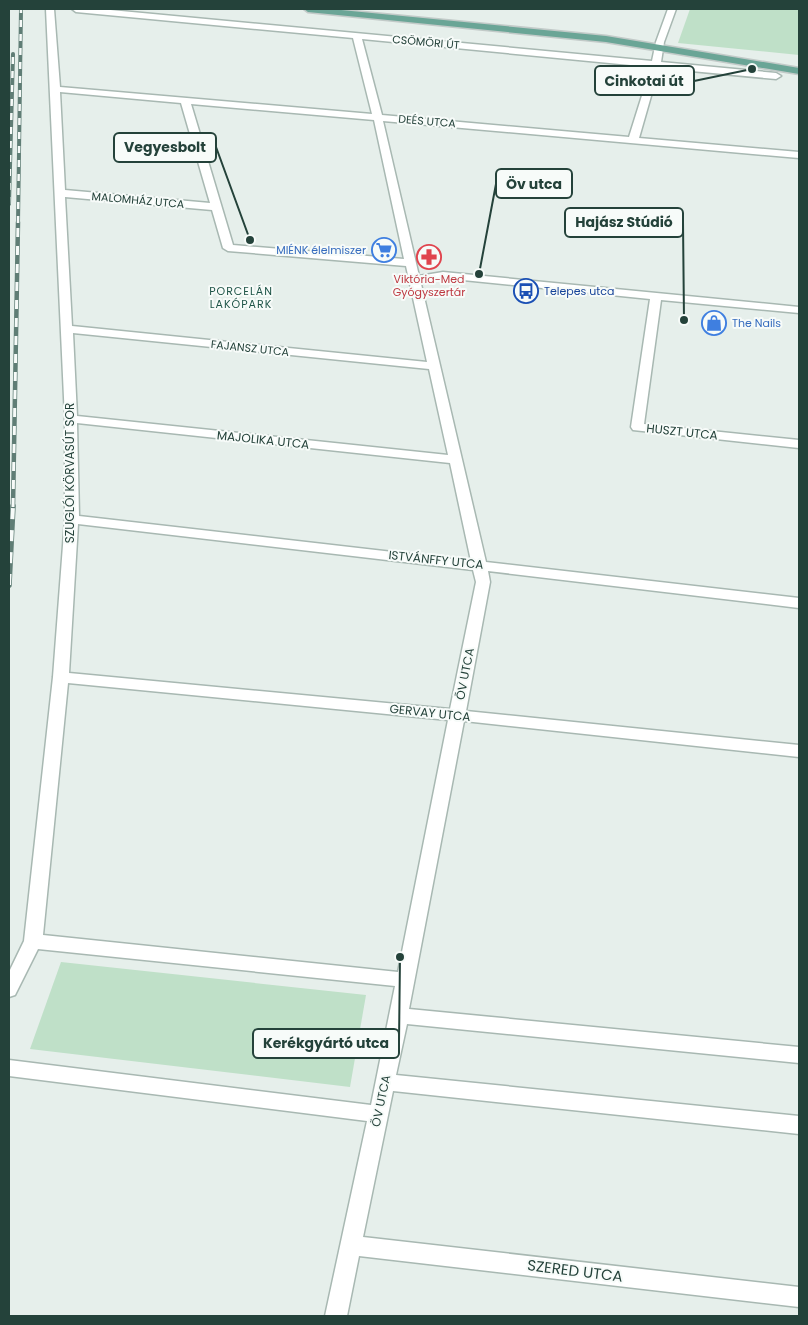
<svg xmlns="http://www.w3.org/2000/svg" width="808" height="1325" viewBox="0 0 808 1325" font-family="Poppins,sans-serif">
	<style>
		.green { fill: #bfe0c8 }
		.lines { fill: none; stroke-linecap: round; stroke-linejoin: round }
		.minor-casing { stroke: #a8b8b2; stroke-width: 3 }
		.major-casing { stroke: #c2cac8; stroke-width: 3 }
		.minor { fill: #fff; fill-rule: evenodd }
		.major { fill: #6aa596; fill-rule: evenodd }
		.rail-far2-casing { stroke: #5f7d75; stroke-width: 4 }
		.rail-far1-casing { stroke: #5f7d75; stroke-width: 4.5 }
		.rail-casing { stroke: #5f7d75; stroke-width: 5.5 }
		.rail-far2 { stroke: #f7fbf9; stroke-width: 2.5; stroke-dasharray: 7; stroke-linecap: butt }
		.rail-far1 { stroke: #f7fbf9; stroke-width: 3; stroke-dasharray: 9; stroke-linecap: butt }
		.rail { stroke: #f7fbf9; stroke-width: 4; stroke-dasharray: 11; stroke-linecap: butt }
		.labels { text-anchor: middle; stroke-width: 4; stroke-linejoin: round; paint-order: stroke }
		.far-street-label { font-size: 11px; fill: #24423a; stroke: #f7fbf9 }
		.far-shop-label { font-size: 11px; fill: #366cbe; stroke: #f7fbf9; text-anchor: end }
		.far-health-label { font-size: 11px; fill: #be3a42; stroke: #f7fbf9 }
		.far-neighbourhood-label { font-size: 11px; letter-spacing: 1px; fill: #1f5548; stroke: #f7fbf9 }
		.far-transit-label { font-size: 11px; fill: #164399; stroke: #f7fbf9; text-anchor: start }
		.street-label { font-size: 12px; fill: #24423a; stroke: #f7fbf9 }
		.near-street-label { font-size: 15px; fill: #24423a; stroke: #f7fbf9 }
		.leader { fill: none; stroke: #24423a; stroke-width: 2 }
		.callout-dot { fill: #24423a; stroke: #f7fbf9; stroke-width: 2 }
		.callout { fill: #f7fbf9; stroke: #24423a; stroke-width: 2 }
		.callout-label { font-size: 14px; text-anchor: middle; font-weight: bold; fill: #24423a }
	</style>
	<rect width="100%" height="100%" fill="#e6efeb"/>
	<g class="green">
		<path d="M690 9H799V55L678 43Z"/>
		<path d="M61 962 366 995 350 1087 30 1049Z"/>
	</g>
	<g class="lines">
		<defs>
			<path id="minor" d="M46 9H54L60 87 372 114 353 38 76 12 72 9H100L652 61 656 42 668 9H676L664 42 661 62 776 73 781 76 776 79 659 68 639 138 799 152V158L383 121 419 276 443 272 799 307V313L661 300 644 424 799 440V448L633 430 631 427 650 299 443 278 427 281 421 284 486 562 799 598V608L488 571 490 582 466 711 799 745V757L464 721 409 1009 799 1047V1063L407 1024 396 1075 799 1116V1134L393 1091 363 1237 799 1287V1307L359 1256 347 1316H325L367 1121 9 1076V1060L371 1105 395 986 38 949 15 995 9 997V972L24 941 53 677 65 519V419ZM362 39 651 67 629 137 382 115ZM60 92 181 103 210 203 65 190ZM191 104 374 120 404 259 233 245ZM65 197 212 210 223 248 228 251 406 266 427 362 72 326ZM73 333 429 369 448 455 77 416ZM77 423 450 463 471 561 79 516ZM78 524 473 570 476 582 450 709 69 673ZM68 683 448 720 398 972 43 935Z"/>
			<path id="major" d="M304 9H331L606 36 799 68V74L606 42 308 12Z"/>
		</defs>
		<use href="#minor" class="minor-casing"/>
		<use href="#major" class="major-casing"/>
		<use href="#minor" class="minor"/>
		<use href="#major" class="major"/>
		<defs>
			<g id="rail-far2">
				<path d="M9 204 13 54"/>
				<path d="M18 223 21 9"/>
			</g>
			<path id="rail-far1" d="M13 507 18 222"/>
			<path id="rail" d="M9 585 13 506"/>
		</defs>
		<use href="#rail-far2" class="rail-far2-casing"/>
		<use href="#rail-far1" class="rail-far1-casing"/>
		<use href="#rail" class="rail-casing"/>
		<use href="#rail-far2" class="rail-far2"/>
		<use href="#rail-far1" class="rail-far1"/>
		<use href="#rail" class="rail"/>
	</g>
	<defs>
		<symbol id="supermarket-ring" viewBox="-11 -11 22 22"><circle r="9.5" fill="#f7fbf9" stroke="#3f7fe0" stroke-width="1.5"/><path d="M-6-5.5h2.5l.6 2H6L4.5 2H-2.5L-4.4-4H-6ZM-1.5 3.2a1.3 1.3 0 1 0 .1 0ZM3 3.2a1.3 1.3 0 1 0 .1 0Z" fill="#3f7fe0"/></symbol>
		<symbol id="pharmacy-ring" viewBox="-11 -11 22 22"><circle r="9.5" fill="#f7fbf9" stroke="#e0444e" stroke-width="1.5"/><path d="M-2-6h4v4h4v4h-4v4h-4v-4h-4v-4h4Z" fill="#e0444e"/></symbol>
		<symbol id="bus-ring" viewBox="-11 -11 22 22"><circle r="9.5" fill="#f7fbf9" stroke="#1a4fb4" stroke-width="1.5"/><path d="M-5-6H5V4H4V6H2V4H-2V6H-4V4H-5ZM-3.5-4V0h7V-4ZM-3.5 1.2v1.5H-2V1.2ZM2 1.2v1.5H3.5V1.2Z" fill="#1a4fb4"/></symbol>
		<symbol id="shop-ring" viewBox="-11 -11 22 22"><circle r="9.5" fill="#f7fbf9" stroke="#3f7fe0" stroke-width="1.5"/><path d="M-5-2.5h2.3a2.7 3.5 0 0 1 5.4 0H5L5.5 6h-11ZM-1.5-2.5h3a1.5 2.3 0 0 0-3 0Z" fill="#3f7fe0"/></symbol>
	</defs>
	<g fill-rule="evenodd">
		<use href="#supermarket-ring" x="370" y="236" width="28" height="28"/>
		<use href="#pharmacy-ring" x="415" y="243" width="28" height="28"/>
		<use href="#bus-ring" x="512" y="277" width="28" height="28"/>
		<use href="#shop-ring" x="700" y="309" width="28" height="28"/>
	</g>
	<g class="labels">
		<g class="far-street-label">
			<text transform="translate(426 42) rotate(5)" y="4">CSÖMÖRI ÚT</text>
			<text transform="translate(427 121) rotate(5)" y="4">DEÉS UTCA</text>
			<text transform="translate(138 200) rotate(5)" y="4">MALOMHÁZ UTCA</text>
			<text transform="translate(250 348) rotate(6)" y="4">FAJANSZ UTCA</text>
		</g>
		<g class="far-shop-label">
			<text x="366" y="254">MIÉNK élelmiszer</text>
			<text x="732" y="327" text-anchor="start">The Nails</text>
		</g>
		<g class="far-health-label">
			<text x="429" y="283">Viktória-Med<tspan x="429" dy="13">Gyógyszertár</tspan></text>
		</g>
		<g class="far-neighbourhood-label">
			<text x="241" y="295">PORCELÁN<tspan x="241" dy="13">LAKÓPARK</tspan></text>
		</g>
		<g class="far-transit-label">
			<text x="544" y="295">Telepes utca</text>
		</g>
		<g class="street-label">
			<text transform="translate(682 432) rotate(6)" y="4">HUSZT UTCA</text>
			<text transform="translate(263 440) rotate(6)" y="4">MAJOLIKA UTCA</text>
			<text transform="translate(70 473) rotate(-90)" y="4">SZUGLÓI KÖRVASÚT SOR</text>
			<text transform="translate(436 560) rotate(6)" y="4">ISTVÁNFFY UTCA</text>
			<text transform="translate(465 674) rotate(-79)" y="4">ÖV UTCA</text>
			<text transform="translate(430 713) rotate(6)" y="4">GERVAY UTCA</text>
			<text transform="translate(381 1101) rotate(-78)" y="4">ÖV UTCA</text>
		</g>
		<g class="near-street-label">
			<text transform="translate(575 1271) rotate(7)" y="5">SZERED UTCA</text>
		</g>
	</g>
	<path class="leader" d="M752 69L694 81M250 240L216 147M479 274L496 184M684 320L683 222M400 957L399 1043"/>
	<g class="callout-dot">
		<circle cx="752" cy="69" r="5"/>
		<circle cx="250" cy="240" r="5"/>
		<circle cx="479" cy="274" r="5"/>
		<circle cx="684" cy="320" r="5"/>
		<circle cx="400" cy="957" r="5"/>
	</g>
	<g class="callout">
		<rect x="595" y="66" width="99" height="29" rx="5"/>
		<rect x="114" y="133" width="102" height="29" rx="5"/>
		<rect x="496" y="169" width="76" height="29" rx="5"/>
		<rect x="565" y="208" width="118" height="29" rx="5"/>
		<rect x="253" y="1029" width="146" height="29" rx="5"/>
	</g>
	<g class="callout-label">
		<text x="644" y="86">Cinkotai út</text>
		<text x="165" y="152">Vegyesbolt</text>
		<text x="534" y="189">Öv utca</text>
		<text x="624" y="227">Hajász Stúdió</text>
		<text x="326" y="1048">Kerékgyártó utca</text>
	</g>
	<rect width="808" height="1325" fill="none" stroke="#24423a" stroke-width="20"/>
</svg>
